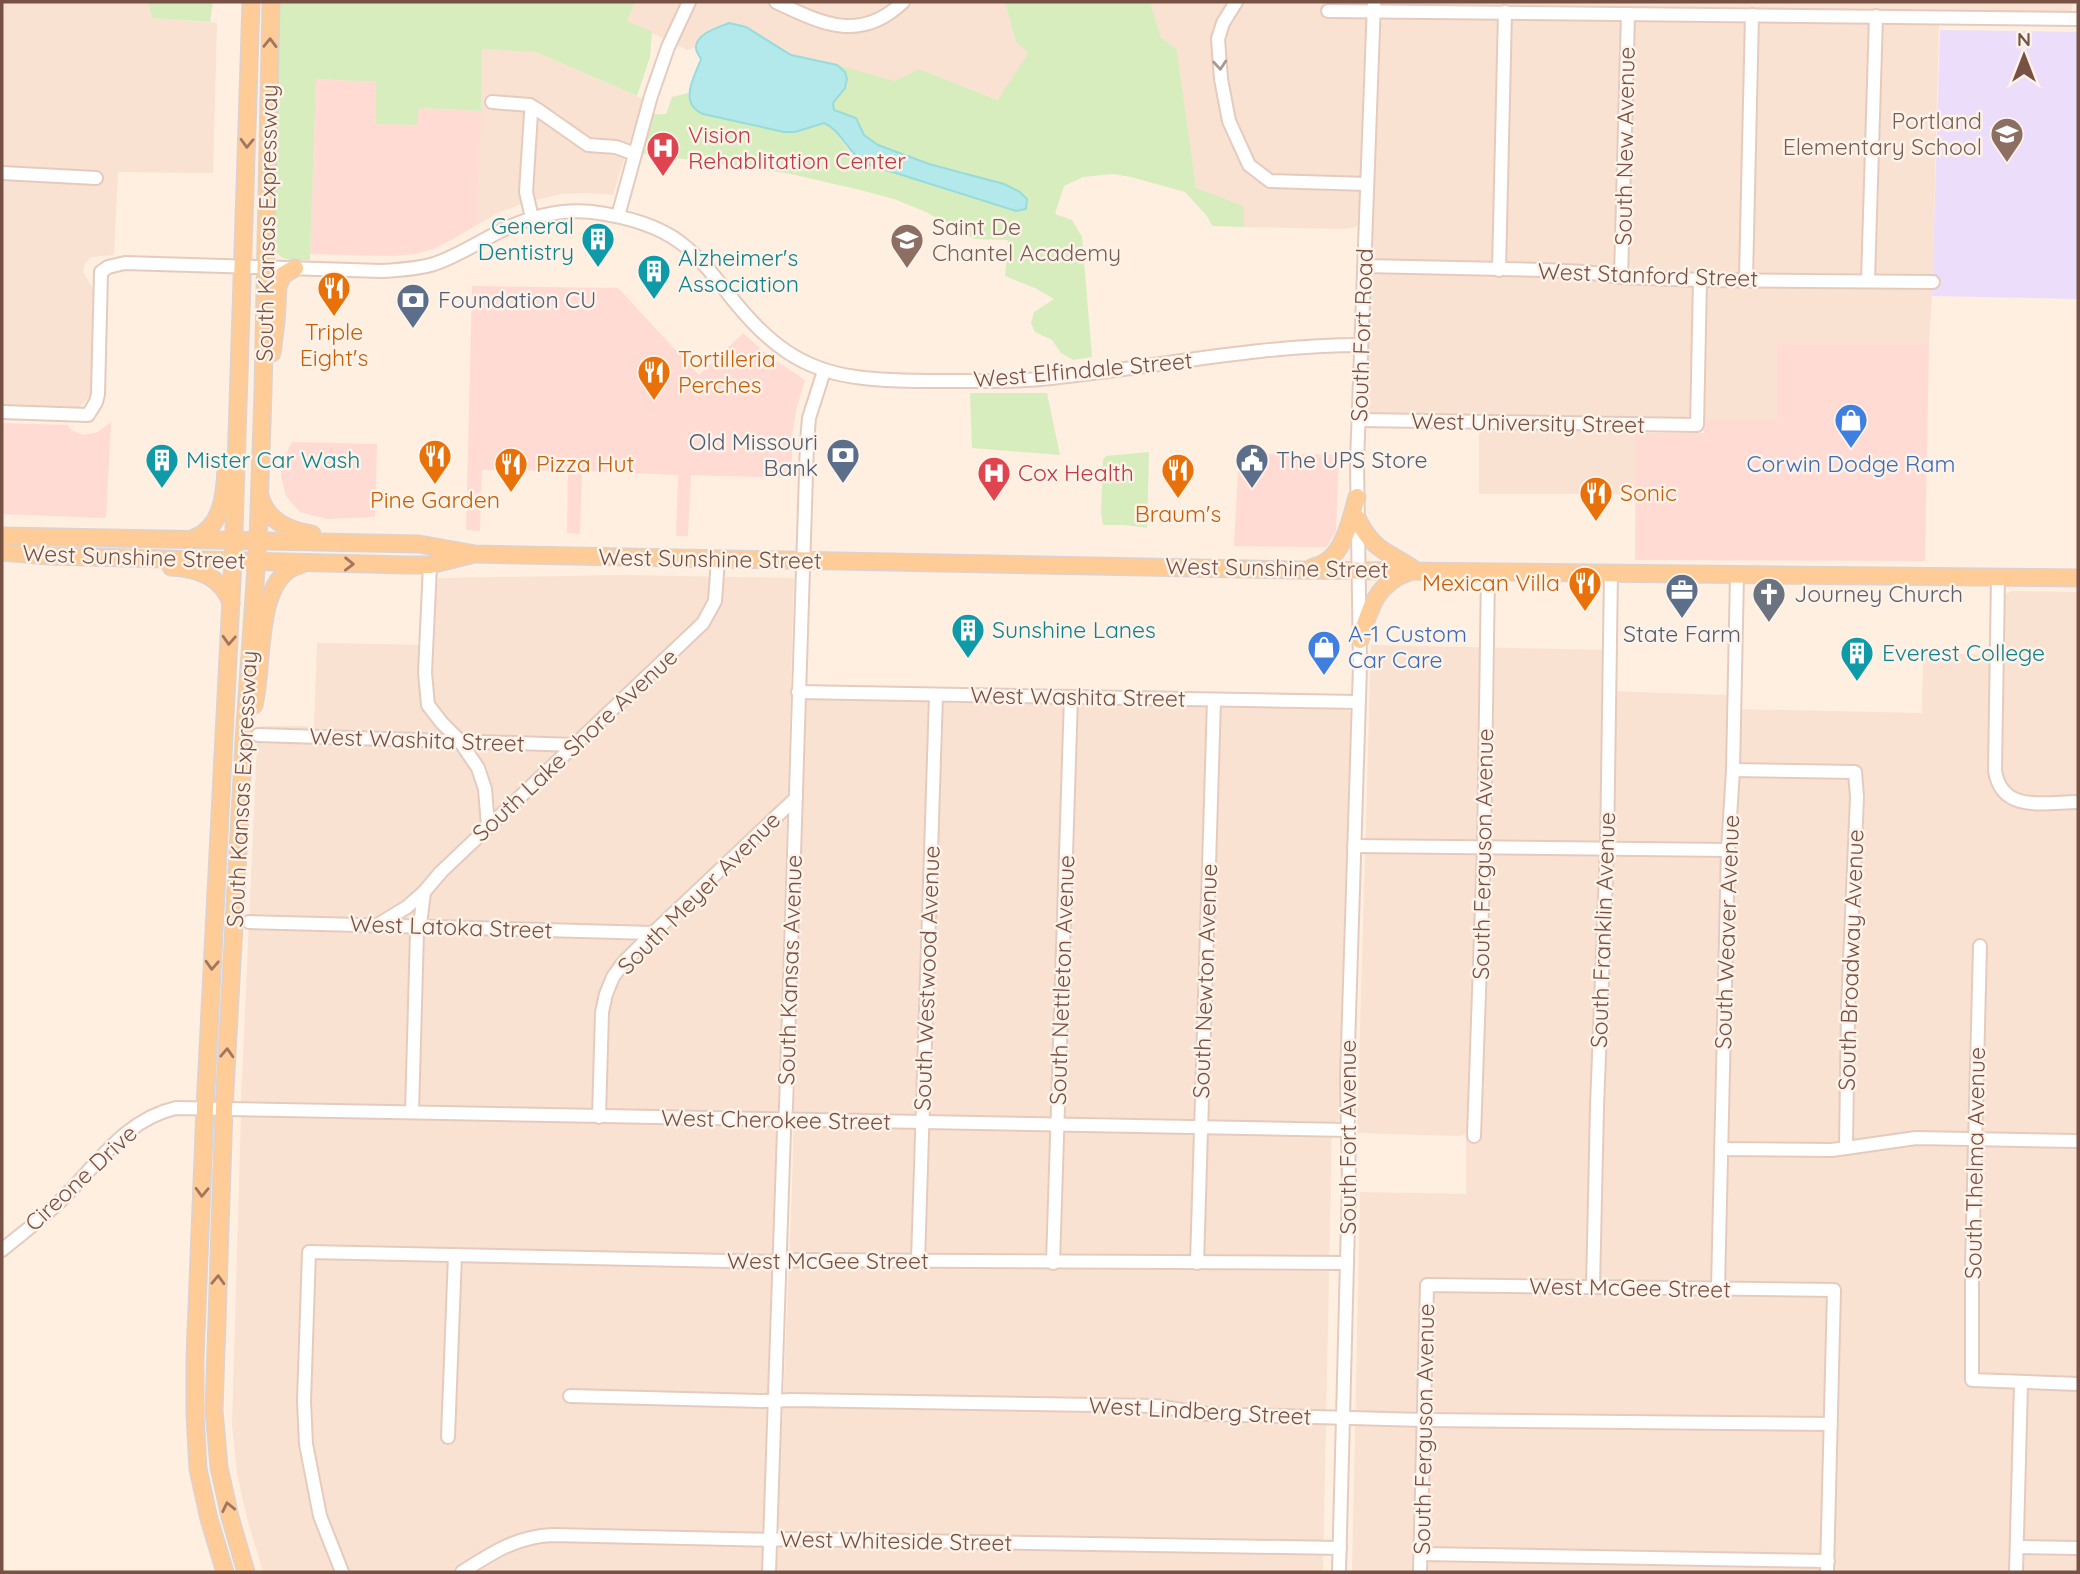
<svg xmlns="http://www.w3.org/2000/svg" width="2080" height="1574" viewBox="0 0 2080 1574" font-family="Quicksand,sans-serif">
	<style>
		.residential { fill: #f9e2d1 }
		.commercial { fill: #ffdbd4 }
		.education { fill: #ecddfb }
		.green { fill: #d7edbe }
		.water { fill: #b3e9ea; stroke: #98dbdc; stroke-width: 2 }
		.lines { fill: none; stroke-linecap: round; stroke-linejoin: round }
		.minor-casing { stroke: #e5cbbe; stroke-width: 16 }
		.major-casing { stroke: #dcd2cf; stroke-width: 19 }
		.minor { stroke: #fff; stroke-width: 12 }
		.major { stroke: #ffcb97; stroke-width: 16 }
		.oneway { stroke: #a0765e }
		.oneway2 { stroke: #ae978f }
		.labels { text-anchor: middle; stroke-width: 5; stroke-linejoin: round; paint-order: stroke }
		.education-label { font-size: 23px; fill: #785e54; stroke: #fff3e9; text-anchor: end }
		.health-label { font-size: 23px; fill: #be3a42; stroke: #fff3e9; text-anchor: start }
		.street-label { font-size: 23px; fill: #785145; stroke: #fff3e9 }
		.culture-label { font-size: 23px; fill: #0d838f; stroke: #fff3e9; text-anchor: start }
		.service-label { font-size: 23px; fill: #4e5e75; stroke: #fff3e9; text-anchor: start }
		.food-label { font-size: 23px; fill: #c56008; stroke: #fff3e9 }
		.shop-label { font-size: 23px; fill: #366cbe; stroke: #fff3e9 }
		.worship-label { font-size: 23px; fill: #5b616d; stroke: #fff3e9; text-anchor: start }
	</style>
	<rect width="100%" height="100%" fill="#feefe0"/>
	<g class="residential">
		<path d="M2 2H148L152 18 217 23 213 173 118 172 114 255 91 257 85 264 83 272 93 289 91 396 79 407 2 406Z"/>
		<path d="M635 2H1005L1016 42 1028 53 999 100 919 69 895 81 791 55 764 37 698 42 696 47 687 50 627 21Z"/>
		<path d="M1150 2H1370L1360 224 1355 227 1343 229 1244 227V206L1196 189 1177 50 1161 39Z"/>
		<path d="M1380 2H2073L2072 10 2064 13 1385 5Z"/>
		<path d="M1384 18 1939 23 1932 296 1929 344H1778L1777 421 1636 419V494H1479V415L1375 413 1370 412 1367 407 1378 26Z"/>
		<path d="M482 49 534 51 643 99 613 195 588 193 561 194 524 203 500 212 477 225Z"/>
		<path d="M623 575 794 578 778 1114 246 1104 241 1101 257 743 261 726H314L317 643 433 645 435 592 439 578Z"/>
		<path d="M2011 591 2078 592V1135L1912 1132 1823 1143H1734L1729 1140 1727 1127 1738 709 1922 713 1923 653 2004 655 2005 595Z"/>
		<path d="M1371 645 1606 650V691L1728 695 1716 1153 1825 1156 1910 1145 2078 1147V1572H1352L1360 1192 1466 1194V1134L1461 1136 1357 1133Z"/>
		<path d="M815 697 1342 708 1347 709 1351 713 1352 720 1342 1117 1339 1121 1332 1122 1323 1572H776L792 1188 804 705 806 700Z"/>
		<path d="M241 1114 769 1124 774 1127 779 1139 766 1572H263L247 1518 237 1474 232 1425Z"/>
	</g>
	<g class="commercial">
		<path d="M316 79 377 82 376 124 418 108 481 111 477 225 449 241 433 249 415 254 393 256 310 254Z"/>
		<path d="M472 286 618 288 699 375 743 333 765 353 805 380 796 410 792 436V478L691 475 688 536H676L678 475 582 471 580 534 567 533 568 471 482 470 480 531 466 530Z"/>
		<path d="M1777 344H1929L1925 561 1635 560 1636 433H1704L1705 420H1777Z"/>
		<path d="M111 422 106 518 2 514V423L68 425 71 430 83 435 98 432Z"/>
		<path d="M292 442 377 444 375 517 327 519 300 512 286 496 281 476 282 462Z"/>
		<path d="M1239 453 1339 455 1336 532 1326 547 1234 546Z"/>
	</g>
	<path class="education" d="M1940 30 2078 32V299L1932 296Z"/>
	<g class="green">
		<path d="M148 2H213L210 22 152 18Z"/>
		<path d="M278 2H635L627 21 652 32 650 57 637 96 536 52 482 49 481 111 419 108 417 125 376 124V82L316 79 310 260C294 260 278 263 273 245Z"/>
		<path d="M1005 2H1150L1161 38 1177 50 1196 188 1244 206V227L1212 226 1207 216 1185 192 1131 177 1113 174 1083 177 1064 186 1055 214 1072 220 1082 237 1092 357 1073 360 1061 353 1052 340 1035 332 1031 323 1034 312 1054 299 1035 288 1005 276 1008 240 975 239 926 212 894 199 860 190 791 174 640 153 653 114H666L672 97 688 93 690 103 806 129 816 124 824 123 832 127 852 155 864 163 1016 211 965 172 929 164 878 145 864 135 856 118 834 110 833 103 837 97 845 72 837 65 895 81 919 69 998 100 1028 53 1016 42Z"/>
		<path d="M970 393H1047L1060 455 972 448Z"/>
		<path d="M1149 452 1147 528 1125 525H1103L1101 514 1103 460 1106 456Z"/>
	</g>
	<path class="water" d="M729 23 746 27 791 55 837 65 845 72 847 79 845 88 833 103 834 110 856 118 864 135 878 145 929 164 1004 184 1020 192 1027 199 1026 209 1016 211 864 163C847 151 841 130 824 123L795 132H784L703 114C678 103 694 78 701 59 699 55 696 52 696 48 695 34 719 27 729 23Z"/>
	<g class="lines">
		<defs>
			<g id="minor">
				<path d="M776 2C823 24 860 43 903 2"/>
				<path d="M1236 2 1223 23 1218 39 1221 79 1229 121 1249 165 1270 181 1367 184"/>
				<path d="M1328 11 2078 19"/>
				<path d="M492 102 530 105 538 110"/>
				<path d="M2 173 96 178"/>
				<path d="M618 216 651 96 668 47 689 2"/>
				<path d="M532 218 526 192 531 113 538 110 588 145 616 147 635 154"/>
				<path d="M1364 266 1543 270 1585 272 1621 277 1700 280 1933 282"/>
				<path d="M1499 270 1505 12"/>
				<path d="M1621 277 1628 14"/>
				<path d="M1746 279 1752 15"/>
				<path d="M1868 281 1876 16"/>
				<path d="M2 412 88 415 96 402 98 394 101 272 108 267 125 263 382 271C400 270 417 269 434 264 455 257 472 246 491 236 522 219 556 208 592 212 623 216 656 224 681 243 702 259 718 281 734 301 768 343 802 370 856 377 884 381 912 381 941 381 974 381 1007 382 1041 379 1148 369 1254 345 1361 345"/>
				<path d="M1359 420 1697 425 1700 280"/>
				<path d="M430 565 425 673 428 705 442 723 459 740 478 768 485 789 488 826"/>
				<path d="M1998 577 1995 771C2002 814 2046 802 2078 802"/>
				<path d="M798 692 1358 702"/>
				<path d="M258 735 576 745"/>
				<path d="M1733 770 1855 772 1857 797 1848 1008 1846 1148"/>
				<path d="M1354 846 1728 850"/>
				<path d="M249 922 653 933"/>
				<path d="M379 924 407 907 424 892"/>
				<path d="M1980 946 1972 1265V1380L2078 1384"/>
				<path d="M412 1112 417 932 420 925 424 892 441 872 703 623 715 601 718 559"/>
				<path d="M599 1117 602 1012 606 994 613 977 623 963 653 933 796 798"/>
				<path d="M1474 1136 1484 848 1488 571"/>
				<path d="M1721 1149 1832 1150 1916 1138 2078 1141"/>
				<path d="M2 1250C20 1235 39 1221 56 1205 94 1170 122 1120 176 1108L1348 1130"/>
				<path d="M918 1261 936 695"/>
				<path d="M1053 1263 1071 697"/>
				<path d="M1197 1263 1214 700"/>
				<path d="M1593 1287 1597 1107 1607 848 1611 573"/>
				<path d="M1718 1289 1728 850 1733 770 1737 574"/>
				<path d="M570 1396 761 1401 792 1400 1156 1406 1207 1414 1423 1420 1831 1424"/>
				<path d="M448 1437 455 1255"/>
				<path d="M2017 1547 2078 1548"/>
				<path d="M1421 1554 1828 1561"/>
				<path d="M342 1572 320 1516 306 1444 304 1401 309 1252 780 1262 798 1260 1347 1263"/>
				<path d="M462 1572C492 1553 515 1537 552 1535L770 1540 788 1539 1340 1548"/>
				<path d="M769 1572 784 1130 786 1107 807 442 809 418 824 371"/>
				<path d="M1339 1572 1349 1184 1347 1079 1360 666 1357 462 1374 2"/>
				<path d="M1420 1572 1427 1285 1834 1290 1827 1572"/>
				<path d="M2016 1572 2021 1383"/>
			</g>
			<g id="major">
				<path d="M272 353 276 322 278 286 283 275 295 268"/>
				<path d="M260 496C267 521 288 530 312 534"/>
				<path d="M1357 518C1373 551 1387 551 1415 570"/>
				<path d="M2 536 419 544 475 554 1293 570 2078 578"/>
				<path d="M194 538C222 528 225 494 226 468"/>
				<path d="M2 552 50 556 407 565H430L470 555"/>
				<path d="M171 567C197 568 222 577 231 603"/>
				<path d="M1313 567C1343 562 1350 521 1357 497"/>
				<path d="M1360 640C1370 609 1375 584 1409 572"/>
				<path d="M254 705C264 667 254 576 300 565"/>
				<path d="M225 1572 209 1519 198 1469 195 1414V1358L205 1108 233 560 251 2"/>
				<path d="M246 1572 230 1517 219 1467 214 1410 224 1108 244 741 258 540 263 393 271 2"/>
			</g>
		</defs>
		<use href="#minor" class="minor-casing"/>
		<use href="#major" class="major-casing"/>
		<use href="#minor" class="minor"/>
		<use href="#major" class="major"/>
	</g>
	<defs><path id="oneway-chevron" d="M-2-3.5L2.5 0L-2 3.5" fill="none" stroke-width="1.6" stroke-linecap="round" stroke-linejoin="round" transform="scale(1.75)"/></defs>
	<g class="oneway">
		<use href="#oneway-chevron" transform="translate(270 43) rotate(-89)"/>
		<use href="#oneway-chevron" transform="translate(247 143) rotate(92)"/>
		<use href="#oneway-chevron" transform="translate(349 564) rotate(1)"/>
		<use href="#oneway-chevron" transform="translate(229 640) rotate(93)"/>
		<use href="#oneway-chevron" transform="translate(212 965) rotate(93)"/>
		<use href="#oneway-chevron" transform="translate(227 1053) rotate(-87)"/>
		<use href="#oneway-chevron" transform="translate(202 1192) rotate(92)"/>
		<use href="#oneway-chevron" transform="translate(218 1280) rotate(-88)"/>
		<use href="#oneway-chevron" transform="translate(228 1507) rotate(-102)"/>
	</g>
	<use class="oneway2" href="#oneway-chevron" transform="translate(1220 65) rotate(85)"/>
	<defs>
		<symbol id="school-pin" viewBox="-11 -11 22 30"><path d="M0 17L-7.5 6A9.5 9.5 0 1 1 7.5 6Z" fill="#8d6e63" stroke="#fff3e9"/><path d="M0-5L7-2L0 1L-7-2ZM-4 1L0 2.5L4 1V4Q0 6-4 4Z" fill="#fff"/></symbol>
		<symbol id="hospital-pin" viewBox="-11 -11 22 30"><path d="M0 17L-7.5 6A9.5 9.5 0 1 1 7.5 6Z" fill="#e0444e" stroke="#fff3e9"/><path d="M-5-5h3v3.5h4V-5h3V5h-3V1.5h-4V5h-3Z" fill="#fff"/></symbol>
		<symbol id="building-pin" viewBox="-11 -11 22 30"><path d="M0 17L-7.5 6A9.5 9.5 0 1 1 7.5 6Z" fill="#0f9aa8" stroke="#fff3e9"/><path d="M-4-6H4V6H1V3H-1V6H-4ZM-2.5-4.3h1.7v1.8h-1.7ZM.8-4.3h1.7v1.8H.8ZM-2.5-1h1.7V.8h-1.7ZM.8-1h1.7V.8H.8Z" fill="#fff"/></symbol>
		<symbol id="restaurant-pin" viewBox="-11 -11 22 30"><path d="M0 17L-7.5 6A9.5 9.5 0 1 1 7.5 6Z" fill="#e8710a" stroke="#fff3e9"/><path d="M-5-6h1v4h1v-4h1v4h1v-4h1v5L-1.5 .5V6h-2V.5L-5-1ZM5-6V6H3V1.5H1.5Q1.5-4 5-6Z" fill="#fff"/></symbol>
		<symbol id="bank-pin" viewBox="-11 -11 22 30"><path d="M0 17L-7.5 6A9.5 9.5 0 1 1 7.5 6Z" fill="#5c6f8a" stroke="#fff3e9"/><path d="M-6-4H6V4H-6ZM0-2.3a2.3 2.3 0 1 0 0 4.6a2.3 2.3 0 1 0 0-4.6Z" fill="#fff"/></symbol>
		<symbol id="shop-pin" viewBox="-11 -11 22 30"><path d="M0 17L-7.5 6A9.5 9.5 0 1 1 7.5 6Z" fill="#3f7fe0" stroke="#fff3e9"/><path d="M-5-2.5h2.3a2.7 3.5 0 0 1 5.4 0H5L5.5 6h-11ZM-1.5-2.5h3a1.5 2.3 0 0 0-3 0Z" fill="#fff"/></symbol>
		<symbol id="civic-pin" viewBox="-11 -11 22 30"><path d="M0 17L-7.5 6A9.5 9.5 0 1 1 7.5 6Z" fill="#5c6f8a" stroke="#fff3e9"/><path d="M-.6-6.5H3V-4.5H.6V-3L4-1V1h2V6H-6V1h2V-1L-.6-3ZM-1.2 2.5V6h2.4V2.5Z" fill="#fff"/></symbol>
		<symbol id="office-pin" viewBox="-11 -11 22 30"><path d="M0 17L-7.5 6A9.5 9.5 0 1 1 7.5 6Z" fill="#5c6f8a" stroke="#fff3e9"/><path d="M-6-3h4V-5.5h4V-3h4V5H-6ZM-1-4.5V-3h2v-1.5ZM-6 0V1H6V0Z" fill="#fff"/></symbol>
		<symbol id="church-pin" viewBox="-11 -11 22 30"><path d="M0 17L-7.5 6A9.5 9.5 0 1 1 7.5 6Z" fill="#6b7280" stroke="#fff3e9"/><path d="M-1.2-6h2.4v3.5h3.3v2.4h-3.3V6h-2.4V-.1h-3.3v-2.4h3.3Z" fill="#fff"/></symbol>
	</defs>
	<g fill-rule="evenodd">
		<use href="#school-pin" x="1988" y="115" width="38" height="52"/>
		<use href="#hospital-pin" x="644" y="129" width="38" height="52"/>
		<use href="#building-pin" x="579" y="220" width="38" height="52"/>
		<use href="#school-pin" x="888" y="221" width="38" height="52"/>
		<use href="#building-pin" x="635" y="252" width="38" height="52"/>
		<use href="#restaurant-pin" x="315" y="269" width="38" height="52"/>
		<use href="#bank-pin" x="394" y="281" width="38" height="52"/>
		<use href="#restaurant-pin" x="635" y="353" width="38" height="52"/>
		<use href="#shop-pin" x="1832" y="401" width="38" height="52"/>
		<use href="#bank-pin" x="824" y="436" width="38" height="52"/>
		<use href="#restaurant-pin" x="416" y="437" width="38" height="52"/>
		<use href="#building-pin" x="143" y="441" width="38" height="52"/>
		<use href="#civic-pin" x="1233" y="441" width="38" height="52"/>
		<use href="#restaurant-pin" x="492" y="445" width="38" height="52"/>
		<use href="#restaurant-pin" x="1159" y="451" width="38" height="52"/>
		<use href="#hospital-pin" x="975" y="454" width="38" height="52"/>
		<use href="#restaurant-pin" x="1577" y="474" width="38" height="52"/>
		<use href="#restaurant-pin" x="1566" y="564" width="38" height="52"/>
		<use href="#office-pin" x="1663" y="571" width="38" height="52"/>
		<use href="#church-pin" x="1750" y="575" width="38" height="52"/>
		<use href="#building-pin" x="949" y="611" width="38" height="52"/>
		<use href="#shop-pin" x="1305" y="628" width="38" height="52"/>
		<use href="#building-pin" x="1838" y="634" width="38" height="52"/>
	</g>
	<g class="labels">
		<g class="education-label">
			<text x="1982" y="129">Portland<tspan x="1982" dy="26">Elementary School</tspan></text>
			<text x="932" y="235" text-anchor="start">Saint De<tspan x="932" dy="26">Chantel Academy</tspan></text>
		</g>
		<g class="health-label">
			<text x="688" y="143">Vision<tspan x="688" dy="26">Rehablitation Center</tspan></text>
			<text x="1018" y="481">Cox Health</text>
		</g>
		<g class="street-label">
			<text transform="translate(1625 146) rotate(-89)" y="8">South New Avenue</text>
			<text transform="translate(267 223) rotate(-89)" y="8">South Kansas Expressway</text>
			<text transform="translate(1648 275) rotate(2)" y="8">West Stanford Street</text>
			<text transform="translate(1362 335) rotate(-88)" y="8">South Fort Road</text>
			<text transform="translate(1083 370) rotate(-5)" y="8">West Elfindale Street</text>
			<text transform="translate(1528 423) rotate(1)" y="8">West University Street</text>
			<text transform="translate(134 557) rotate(2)" y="8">West Sunshine Street</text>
			<text transform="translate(710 559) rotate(1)" y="8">West Sunshine Street</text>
			<text transform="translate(1277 568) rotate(1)" y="8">West Sunshine Street</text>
			<text transform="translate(1078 697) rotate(1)" y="8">West Washita Street</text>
			<text transform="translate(417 740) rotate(2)" y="8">West Washita Street</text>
			<text transform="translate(575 745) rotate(-43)" y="8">South Lake Shore Avenue</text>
			<text transform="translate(242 789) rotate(-87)" y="8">South Kansas Expressway</text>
			<text transform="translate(1483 854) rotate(-89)" y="8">South Ferguson Avenue</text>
			<text transform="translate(699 893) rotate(-45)" y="8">South Meyer Avenue</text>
			<text transform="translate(451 927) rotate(2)" y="8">West Latoka Street</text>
			<text transform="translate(1603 930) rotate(-88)" y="8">South Franklin Avenue</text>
			<text transform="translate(1727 932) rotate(-88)" y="8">South Weaver Avenue</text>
			<text transform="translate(1851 960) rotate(-88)" y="8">South Broadway Avenue</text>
			<text transform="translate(790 970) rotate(-88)" y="8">South Kansas Avenue</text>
			<text transform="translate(927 978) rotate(-88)" y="8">South Westwood Avenue</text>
			<text transform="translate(1062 980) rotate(-88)" y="8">South Nettleton Avenue</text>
			<text transform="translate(1205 981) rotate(-88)" y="8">South Newton Avenue</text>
			<text transform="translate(776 1120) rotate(1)" y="8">West Cherokee Street</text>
			<text transform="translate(1348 1137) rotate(-90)" y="8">South Fort Avenue</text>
			<text transform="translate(1975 1163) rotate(-89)" y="8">South Thelma Avenue</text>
			<text transform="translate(81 1178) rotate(-43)" y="8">Cireone Drive</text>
			<text x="828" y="1269">West McGee Street</text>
			<text transform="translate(1630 1288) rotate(1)" y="8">West McGee Street</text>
			<text transform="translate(1200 1411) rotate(3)" y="8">West Lindberg Street</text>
			<text transform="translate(1424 1429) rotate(-89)" y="8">South Ferguson Avenue</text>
			<text transform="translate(896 1541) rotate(1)" y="8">West Whiteside Street</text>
		</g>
		<g class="culture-label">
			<text x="574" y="234" text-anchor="end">General<tspan x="574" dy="26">Dentistry</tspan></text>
			<text x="678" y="266">Alzheimer's<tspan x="678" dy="26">Association</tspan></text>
			<text x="186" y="468">Mister Car Wash</text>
			<text x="992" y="638">Sunshine Lanes</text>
			<text x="1882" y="661">Everest College</text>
		</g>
		<g class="service-label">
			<text x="438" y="308">Foundation CU</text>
			<text x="818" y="450" text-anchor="end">Old Missouri<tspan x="818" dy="26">Bank</tspan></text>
			<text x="1276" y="468">The UPS Store</text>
			<text x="1682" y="642" text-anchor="middle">State Farm</text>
		</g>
		<g class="food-label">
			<text x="334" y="340">Triple<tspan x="334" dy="26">Eight's</tspan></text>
			<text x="678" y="367" text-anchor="start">Tortilleria<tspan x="678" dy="26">Perches</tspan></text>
			<text x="536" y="472" text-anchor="start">Pizza Hut</text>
			<text x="1620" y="501" text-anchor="start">Sonic</text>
			<text x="435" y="508">Pine Garden</text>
			<text x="1178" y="522">Braum's</text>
			<text x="1560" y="591" text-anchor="end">Mexican Villa</text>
		</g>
		<g class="shop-label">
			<text x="1851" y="472">Corwin Dodge Ram</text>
			<text x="1348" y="642" text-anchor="start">A-1 Custom<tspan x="1348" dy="26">Car Care</tspan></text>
		</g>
		<g class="worship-label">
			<text x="1794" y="602">Journey Church</text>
		</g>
	</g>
	<rect width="2080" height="1574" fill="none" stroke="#785145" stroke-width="7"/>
	<g transform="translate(2024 56)" stroke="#fff3e9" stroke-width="5" paint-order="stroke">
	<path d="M0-5L12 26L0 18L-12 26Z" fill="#785145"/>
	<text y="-10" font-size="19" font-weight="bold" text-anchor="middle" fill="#785145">N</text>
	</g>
</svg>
